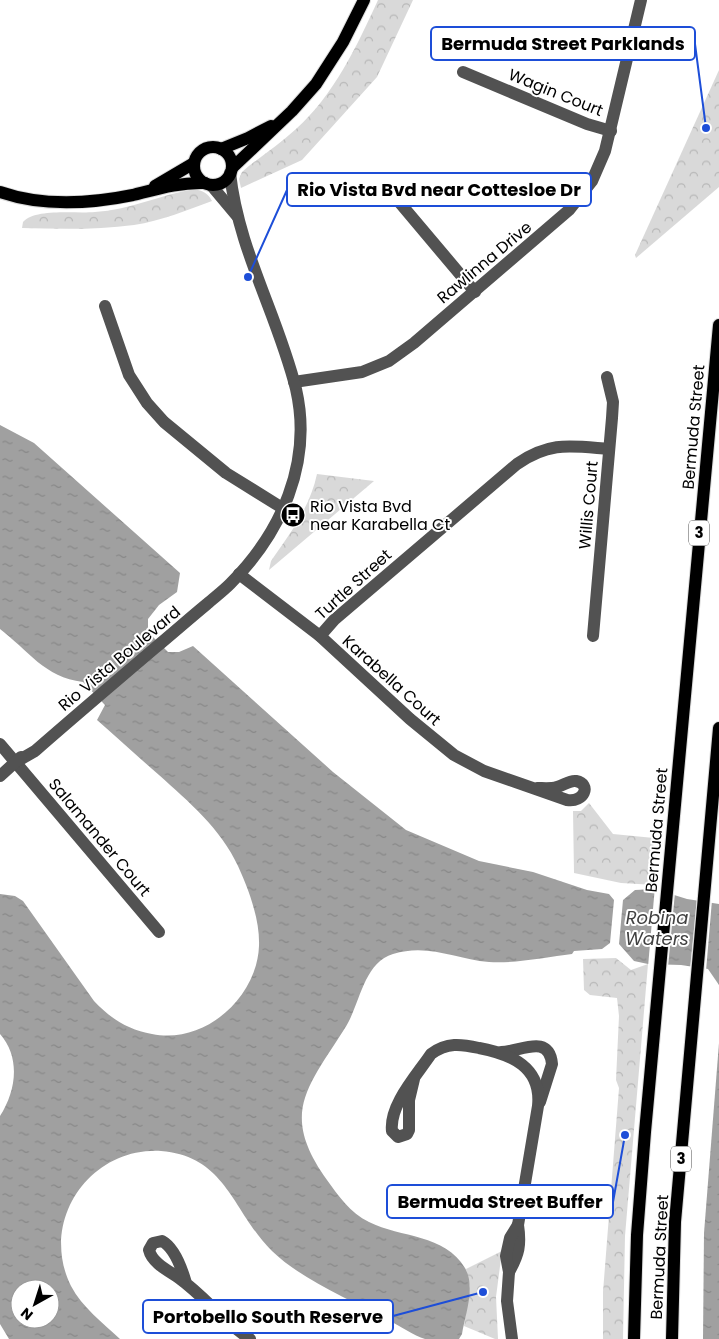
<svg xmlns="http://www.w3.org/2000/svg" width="719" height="1339" viewBox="0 0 719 1339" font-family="Poppins,sans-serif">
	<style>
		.park { fill: url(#park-crowns) }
		.water { fill: url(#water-ripples); fill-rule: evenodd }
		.pier { fill: #fff }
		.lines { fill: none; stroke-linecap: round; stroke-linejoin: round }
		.major-casing { stroke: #dbdbdb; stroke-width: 14 }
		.minor { stroke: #525252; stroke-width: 12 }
		.major { stroke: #000; stroke-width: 12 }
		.labels { text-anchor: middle; stroke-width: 4; stroke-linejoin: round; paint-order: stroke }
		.shield { fill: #fff; stroke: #4c4c4c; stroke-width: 1 }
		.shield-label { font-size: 15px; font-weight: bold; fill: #000 }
		.street-label { font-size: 16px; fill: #000; stroke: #fff }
		.poi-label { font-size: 16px; fill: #000; stroke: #fff; text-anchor: start }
		.water-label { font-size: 18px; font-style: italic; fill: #414141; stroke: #fff }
		.leader { fill: none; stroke: #1d4ed8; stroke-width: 2 }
		.callout-dot { fill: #1d4ed8; stroke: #fff; stroke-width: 2 }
		.callout { fill: #fff; stroke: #1d4ed8; stroke-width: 2 }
		.callout-label { font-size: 18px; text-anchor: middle; font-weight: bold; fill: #000 }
	</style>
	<defs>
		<pattern id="park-crowns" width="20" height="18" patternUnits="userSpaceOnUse" patternTransform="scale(1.25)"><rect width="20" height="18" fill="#d9d9d9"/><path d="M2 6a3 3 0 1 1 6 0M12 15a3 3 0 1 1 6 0" fill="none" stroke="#b8b8b8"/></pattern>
		<pattern id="water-ripples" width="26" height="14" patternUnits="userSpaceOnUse" patternTransform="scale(1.25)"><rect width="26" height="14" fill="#a0a0a0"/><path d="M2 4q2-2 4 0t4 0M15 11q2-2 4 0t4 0" fill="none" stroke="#888"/></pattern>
	</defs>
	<rect width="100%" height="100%" fill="#fff"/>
	<g class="park">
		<path d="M378 0H413L377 77 302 160 241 188 239 179 242 172C259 157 279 145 296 129 334 95 357 46 378 0Z"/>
		<path d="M719 70V187L636 258 635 255Z"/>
		<path d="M194 189C203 191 208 193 212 201 187 210 161 221 134 225 97 230 60 229 22 228L23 222C36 208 76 214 95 212 129 210 160 195 194 189Z"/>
		<path d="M317 474 374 481 269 570 271 561C290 534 310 507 317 474Z"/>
		<path d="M589 803 613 834 654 838 652 862 656 878 655 885 621 883 574 873 573 811H581Z"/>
		<path d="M616 958 631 970 648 964 625 1236 623 1339H603V1292L619 1088 616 1080 619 1016 617 998 590 995 584 990 583 959Z"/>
		<path d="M502 1251 496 1297 498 1339H495L464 1326 470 1286 466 1269Z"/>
	</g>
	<g class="water">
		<path d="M0 425 34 443 180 573 177 592 159 605 148 619V632L168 652H179L193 646 333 772 406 830 479 861 533 872 587 890 609 894 614 900 610 943 602 949 574 951 572 954C547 957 513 964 489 962 455 959 428 943 393 954 363 963 360 1005 345 1028 308 1087 279 1113 327 1180 338 1195 350 1213 369 1222 401 1238 445 1234 465 1268 476 1287 465 1315 462 1334L459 1339C449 1339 435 1339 425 1339 414 1336 399 1325 388 1320 351 1300 302 1280 272 1251 233 1213 227 1156 161 1151 89 1147 39 1222 71 1286 82 1307 103 1323 120 1339H9L0 1324V1116C16 1091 21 1058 0 1034V894L15 896 23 901 94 1001C110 1018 128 1030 152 1034 204 1045 257 998 259 946 260 920 249 890 238 866 221 829 189 802 159 775 138 757 118 738 97 720L105 705 83 682C44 677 29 651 0 629ZM20 1289H50V1319H20Z"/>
		<path d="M655 889 687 899 719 904V985L708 969 681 965 648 964 634 961 619 944 623 900 635 890Z"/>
		<path d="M719 1043V1339H703L704 1233Z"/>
	</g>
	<g class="pier">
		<path d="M655 886 675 892 668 967H648Z"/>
		<path d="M697 898 712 900 706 971 690 969Z"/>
	</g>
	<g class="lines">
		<defs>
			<g id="major">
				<circle cx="213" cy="166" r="19"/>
				<path d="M221 149 248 138 271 126"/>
				<path d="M232 168 292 111 316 84 343 42 364 0"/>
				<path d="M155 186 194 163"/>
				<path d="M0 192C43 207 89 204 133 195 157 189 180 182 205 183"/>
				<path d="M634 1339 637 1235 645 1132 719 325"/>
				<path d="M672 1339 675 1222 719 728"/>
			</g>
		</defs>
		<use href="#major" class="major-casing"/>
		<g class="minor">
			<path d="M463 72 587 124 611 131"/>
			<path d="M384 184 475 292"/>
			<path d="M211 185 237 216"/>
			<path d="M105 306 129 375 147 403 164 422 226 473 284 509"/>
			<path d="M294 382 362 372 389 361 414 343 569 210 592 181 605 151 641 0"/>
			<path d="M239 574 320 636 410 719 454 755 484 771 567 800C584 803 592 784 576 781 569 780 563 786 557 787 551 789 543 788 537 788"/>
			<path d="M320 636 334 620 517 464C550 441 571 446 609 449"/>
			<path d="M593 636 612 418 613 402 607 377"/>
			<path d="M0 744 159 932"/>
			<path d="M16 762 35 751C75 716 115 682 155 648 173 633 190 618 207 604 215 597 223 591 230 584 281 533 313 463 296 389 278 316 238 249 230 173"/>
			<path d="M0 776 21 757"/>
			<path d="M501 1052C520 1052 549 1033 552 1064L540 1102"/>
			<path d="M414 1079 409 1100V1130L407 1134 398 1137 392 1131C389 1105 417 1075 431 1054 447 1042 461 1044 479 1048 511 1054 542 1067 538 1106L518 1225C521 1245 519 1254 509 1272"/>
			<path d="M186 1283C182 1269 175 1248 162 1241L153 1243 149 1250C152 1263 169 1271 179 1278 205 1297 223 1321 250 1339"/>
			<path d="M512 1339 507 1301 509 1272 506 1256 510 1238 518 1225"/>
		</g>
		<use href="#major" class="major"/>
	</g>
	<defs>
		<symbol id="bus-disc" viewBox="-11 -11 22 22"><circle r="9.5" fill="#000" stroke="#fff"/><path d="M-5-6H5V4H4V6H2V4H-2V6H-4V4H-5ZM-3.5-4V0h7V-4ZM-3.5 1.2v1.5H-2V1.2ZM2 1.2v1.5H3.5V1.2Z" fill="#fff"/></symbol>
	</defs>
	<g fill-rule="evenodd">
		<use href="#bus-disc" x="279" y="501" width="28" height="28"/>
	</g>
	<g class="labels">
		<g class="shield">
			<rect x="689" y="520.5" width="20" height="25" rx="4"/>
			<rect x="671" y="1146.5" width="20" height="25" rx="4"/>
		</g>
		<g class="shield-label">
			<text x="699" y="538">3</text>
			<text x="681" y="1164">3</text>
		</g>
		<g class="street-label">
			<text transform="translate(556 92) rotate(22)" y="6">Wagin Court</text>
			<text transform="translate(484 262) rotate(-40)" y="6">Rawlinna Drive</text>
			<text transform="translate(693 427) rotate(-85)" y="6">Bermuda Street</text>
			<text transform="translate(588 505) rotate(-85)" y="6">Willis Court</text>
			<text transform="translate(353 584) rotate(-42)" y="6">Turtle Street</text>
			<text transform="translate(119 658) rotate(-40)" y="6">Rio Vista Boulevard</text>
			<text transform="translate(392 680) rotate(42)" y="6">Karabella Court</text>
			<text transform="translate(656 830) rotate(-85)" y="6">Bermuda Street</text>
			<text transform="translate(100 837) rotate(50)" y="6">Salamander Court</text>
			<text transform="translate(659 1257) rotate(-87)" y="6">Bermuda Street</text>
		</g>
		<g class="poi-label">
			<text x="310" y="512">Rio Vista Bvd<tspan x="310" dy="18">near Karabella Ct</tspan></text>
		</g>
		<g class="water-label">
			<text x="657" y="924">Robina<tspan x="657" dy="21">Waters</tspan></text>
		</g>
	</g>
	<path class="leader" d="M706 128L695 44M248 277L287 190M625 1135L613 1202M483 1292L393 1316"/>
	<g class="callout-dot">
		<circle cx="706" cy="128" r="5"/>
		<circle cx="248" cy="277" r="5"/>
		<circle cx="625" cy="1135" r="5"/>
		<circle cx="483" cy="1292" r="5"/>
	</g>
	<g class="callout">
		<rect x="431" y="27" width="264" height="33" rx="5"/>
		<rect x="287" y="173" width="304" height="33" rx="5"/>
		<rect x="387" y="1185" width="226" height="33" rx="5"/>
		<rect x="143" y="1300" width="250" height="33" rx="5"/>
	</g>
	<g class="callout-label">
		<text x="563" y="50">Bermuda Street Parklands</text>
		<text x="439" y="196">Rio Vista Bvd near Cottesloe Dr</text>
		<text x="500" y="1208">Bermuda Street Buffer</text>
		<text x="268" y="1323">Portobello South Reserve</text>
	</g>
	<g transform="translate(35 1304) rotate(219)"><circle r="24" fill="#ffffff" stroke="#999999"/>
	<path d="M0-4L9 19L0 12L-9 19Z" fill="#000000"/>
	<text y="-8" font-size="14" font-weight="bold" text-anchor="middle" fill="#000000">N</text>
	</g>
</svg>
